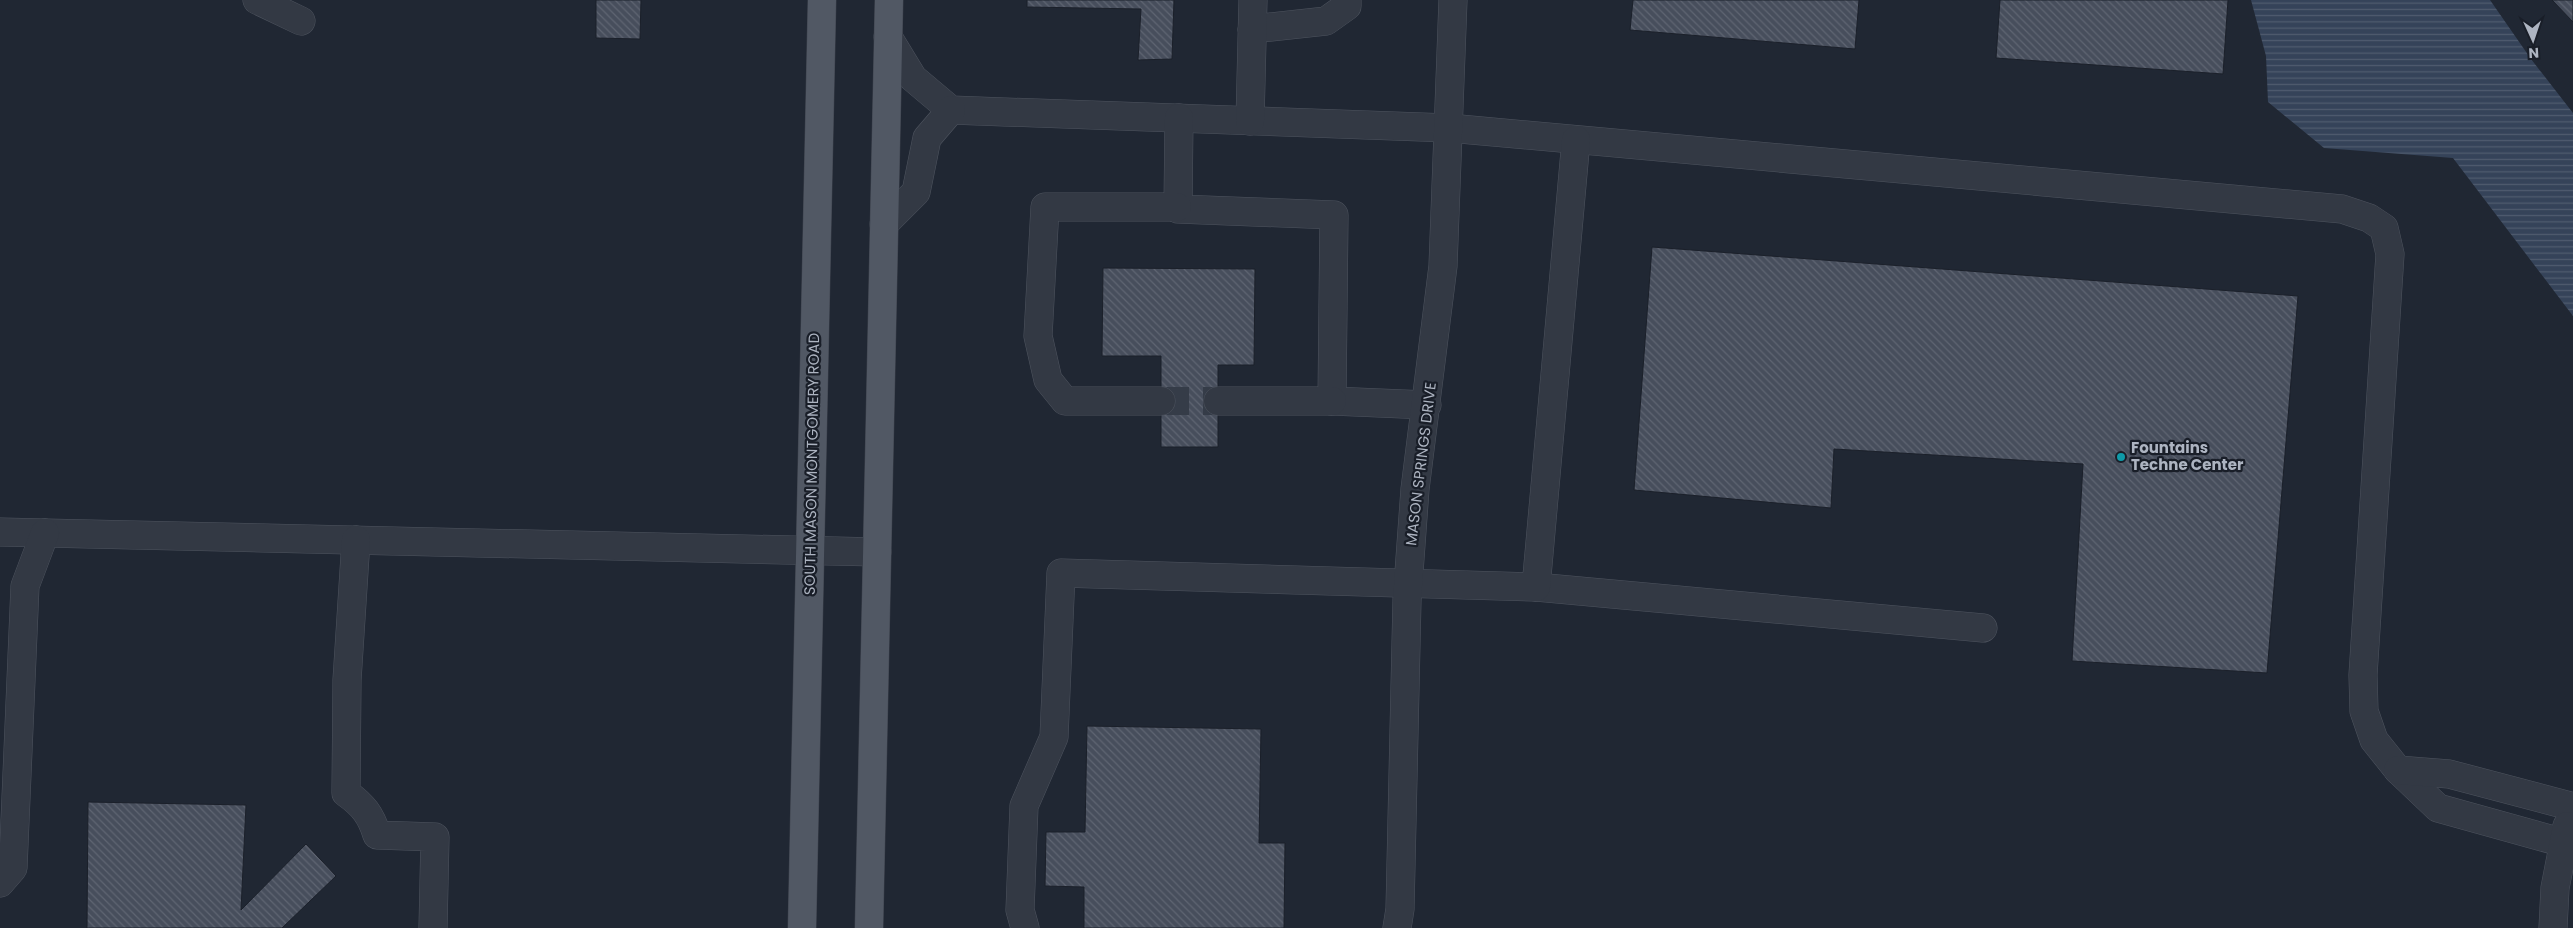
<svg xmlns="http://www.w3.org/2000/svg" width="2573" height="928" viewBox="0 0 2573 928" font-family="Poppins,sans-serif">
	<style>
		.water { fill: url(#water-rules) }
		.building { fill: url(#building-back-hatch); stroke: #1b202a }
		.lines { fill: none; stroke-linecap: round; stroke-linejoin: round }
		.minor-tunnel { stroke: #353c48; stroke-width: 28; stroke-dasharray: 28 14; stroke-linecap: butt }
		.minor-casing { stroke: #4e545f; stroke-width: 29 }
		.major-casing { stroke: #3d424d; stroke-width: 29 }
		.minor { stroke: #333944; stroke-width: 28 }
		.major { stroke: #515864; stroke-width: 28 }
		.culture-dot { fill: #0f9aa8; stroke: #191e28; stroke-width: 2 }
		.labels { text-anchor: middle; stroke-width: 4.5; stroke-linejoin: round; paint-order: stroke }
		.poi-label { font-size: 15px; font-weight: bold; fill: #adb4c1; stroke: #191e28; text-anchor: start }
		.street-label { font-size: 15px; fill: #adb4c1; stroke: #191e28 }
	</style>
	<defs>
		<pattern id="water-rules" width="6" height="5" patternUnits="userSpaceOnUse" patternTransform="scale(1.25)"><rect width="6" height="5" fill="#354359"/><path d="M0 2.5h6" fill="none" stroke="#505c6f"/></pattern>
		<pattern id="building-back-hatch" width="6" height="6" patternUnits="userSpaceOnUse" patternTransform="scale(1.25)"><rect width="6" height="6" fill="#474e5c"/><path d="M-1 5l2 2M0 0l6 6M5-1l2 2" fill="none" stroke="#5f6572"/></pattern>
	</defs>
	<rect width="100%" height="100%" fill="#202733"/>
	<path class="water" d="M2251 0H2490L2531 59 2573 113V316L2453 158 2324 148 2268 102 2266 56Z"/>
	<g class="building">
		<path d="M596 0H641L640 39 596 38Z"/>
		<path d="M1027 0H1174L1172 59 1138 60 1141 9 1027 7Z"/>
		<path d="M1633 0H1859L1855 49 1630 30Z"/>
		<path d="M2000 0H2228L2223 74 1996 58Z"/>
		<path d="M2552 0H2573V22Z"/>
		<path d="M1652 247 2298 296 2267 673 2072 661 2083 464 1834 449 1831 508 1634 490Z"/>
		<path d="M1103 268 1255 269 1254 365H1218V447H1161V356H1102Z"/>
		<path d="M1087 726 1261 729 1259 843H1285L1284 928H1084V887L1045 886 1046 832H1085Z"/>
		<path d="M88 802 246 805 241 910 306 844 336 876 282 928H87Z"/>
	</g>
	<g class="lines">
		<path class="minor-tunnel" d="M1161 401H1218"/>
		<defs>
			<g id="minor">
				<path d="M257 0 301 21"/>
				<path d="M1252 29 1326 21 1347 6V0"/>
				<path d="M888 37 913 78 951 110 1449 128 2342 209 2369 218 2384 228 2390 254 2363 675 2364 711 2374 740 2398 770 2438 808 2564 843"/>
				<path d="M1179 118 1178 209 1334 215 1332 401 1427 405"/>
				<path d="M1250 121 1253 0"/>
				<path d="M884 224 916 192 927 138 951 110"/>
				<path d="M1161 401H1065L1048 380 1038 336 1045 207H1177"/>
				<path d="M1218 401H1332"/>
				<path d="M0 532 877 552"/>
				<path d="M356 540 347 680 346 793C363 805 371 815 377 835L435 837 433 928"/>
				<path d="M1536 587 1983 628"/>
				<path d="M2398 770 2449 774 2570 806"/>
				<path d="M0 883 13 868 25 586 45 533"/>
				<path d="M1025 928 1020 910 1024 806 1054 737 1061 573 1536 587 1576 140"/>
				<path d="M1397 928 1400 909 1407 600 1415 489 1443 266 1453 0"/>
				<path d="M2553 928 2555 888 2567 826"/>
			</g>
			<g id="major">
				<path d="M802 928 822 0"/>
				<path d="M869 928 889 0"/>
			</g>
		</defs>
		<use href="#minor" class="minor-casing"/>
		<use href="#major" class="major-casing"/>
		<use href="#minor" class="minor"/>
		<use href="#major" class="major"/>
	</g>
	<circle class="culture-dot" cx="2121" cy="457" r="5"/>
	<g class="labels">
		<g class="poi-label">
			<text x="2131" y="453">Fountains<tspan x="2131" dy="17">Techne Center</tspan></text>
		</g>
		<g class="street-label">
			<text transform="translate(812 464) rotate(-89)" y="5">SOUTH MASON MONTGOMERY ROAD</text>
			<text transform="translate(1421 464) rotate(-83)" y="5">MASON SPRINGS DRIVE</text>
		</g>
	</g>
	<g transform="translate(2533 40) rotate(177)" stroke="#191e28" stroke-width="4" paint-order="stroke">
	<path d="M0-4L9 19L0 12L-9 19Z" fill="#adb4c1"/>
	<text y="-8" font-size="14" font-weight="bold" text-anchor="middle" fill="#adb4c1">N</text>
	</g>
</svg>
